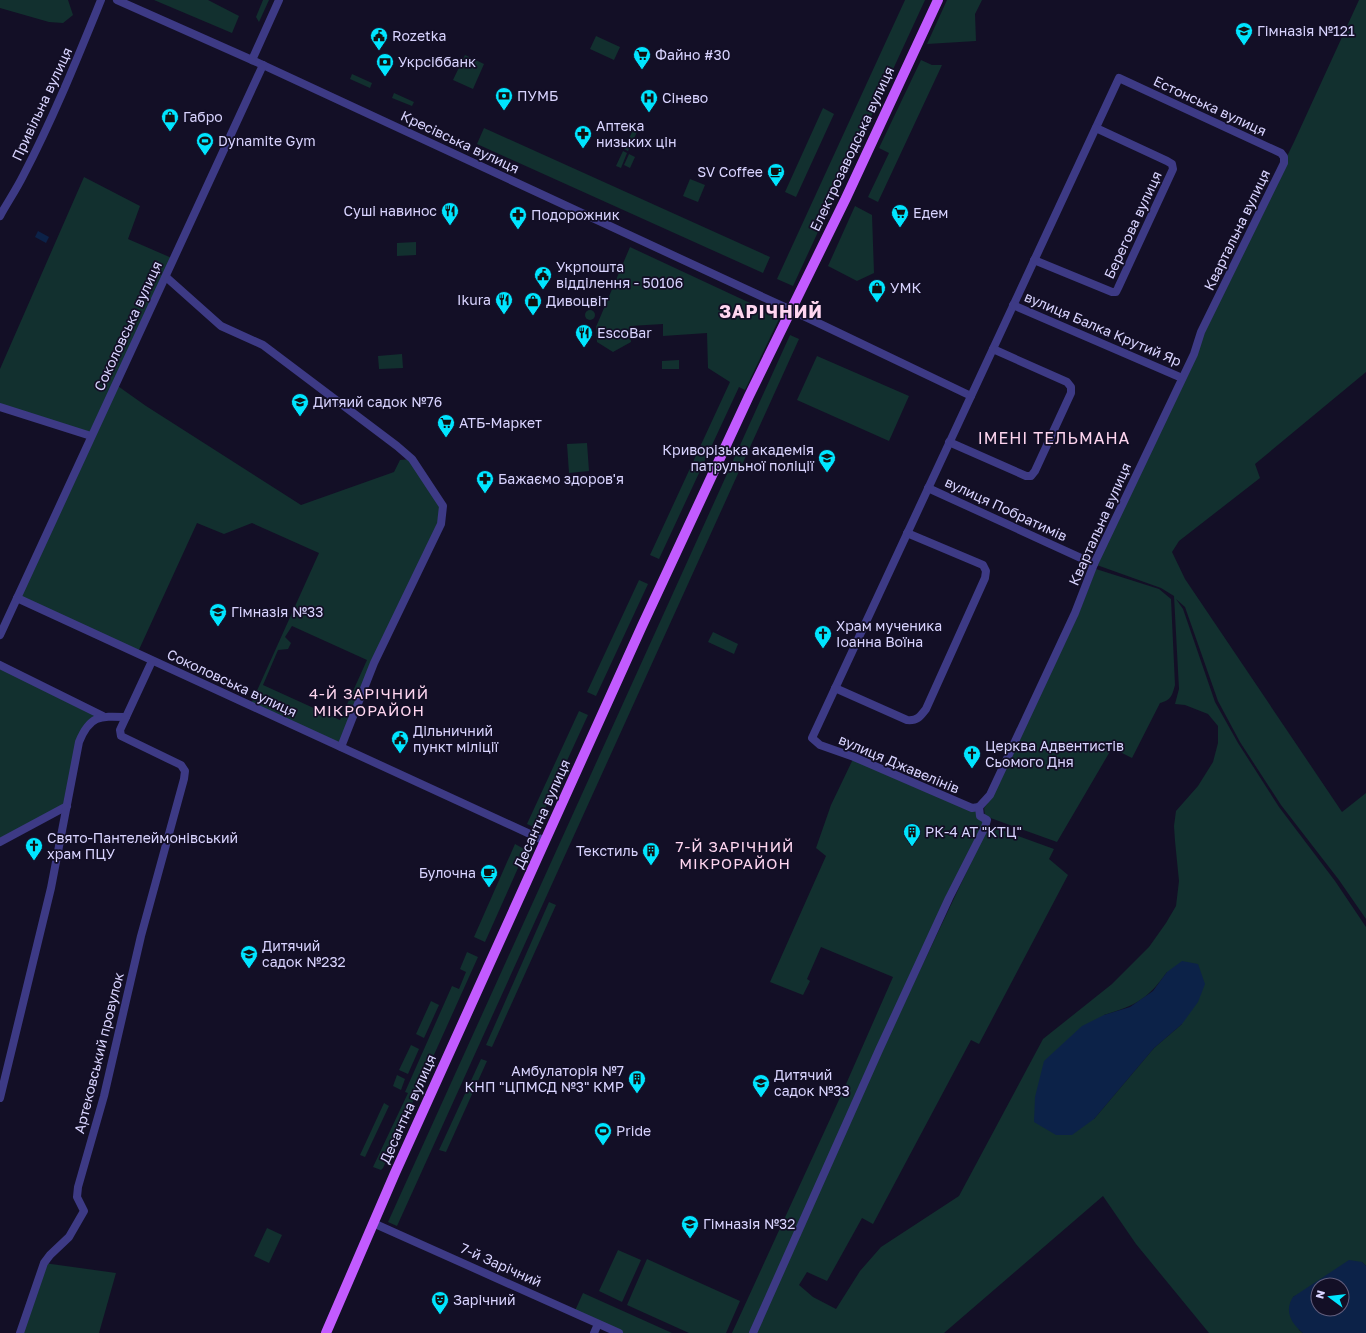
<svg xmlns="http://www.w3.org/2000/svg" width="1366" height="1333" viewBox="0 0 1366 1333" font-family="'Golos Text',sans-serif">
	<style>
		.green { fill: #12302f; fill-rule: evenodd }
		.water { fill: #0c2248; fill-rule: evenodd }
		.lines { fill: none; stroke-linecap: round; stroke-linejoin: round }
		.minor { stroke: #3d3a85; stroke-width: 8 }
		.major { stroke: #c25bff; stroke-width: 10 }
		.labels { text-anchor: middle; stroke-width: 3.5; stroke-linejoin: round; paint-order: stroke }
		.poi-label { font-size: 14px; fill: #d9d4ff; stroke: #130f26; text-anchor: start }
		.street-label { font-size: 14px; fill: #d9d4ff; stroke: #130f26 }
		.neighbourhood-label { font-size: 15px; letter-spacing: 1px; fill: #ffd6f0; stroke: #130f26 }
		.quarter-label { font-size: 16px; letter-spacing: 1px; fill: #ffd6f0; stroke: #130f26 }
		.district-label { font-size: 18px; font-weight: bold; letter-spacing: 1px; fill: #ffd6f0; stroke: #130f26 }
	</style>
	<rect width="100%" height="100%" fill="#130f26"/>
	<g class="green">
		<path d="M0 0H68L73 15 63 23 49 22 0 8Z"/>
		<path d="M154 0H208L239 16 232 33Z"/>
		<path d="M263 0H269L259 22 256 17Z"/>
		<path d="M905 0H925L793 286 777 279Z"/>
		<path d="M947 0H982L975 14 976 41 927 44Z"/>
		<path d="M1359 0H1366V372L1255 464 1260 478 1179 541 1172 552 1185 579 1342 812 1366 793V919L1339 880 1281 805 1240 742 1218 701 1185 607 1176 599 1183 609 1215 702 1238 743 1279 807 1335 881 1366 927V1266L1362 1262 1293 1297 1299 1330 1303 1333H1209L1136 1244 1103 1196 944 1333H732L843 1091 893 977 821 947 807 979 810 981 803 995 770 982 826 856 816 848 831 805 854 757 972 808 987 820 883 1048 986 831 996 828 1054 849 1049 859 1068 875 979 1044 971 1040 873 1224 862 1218 827 1281 807 1272 799 1285 813 1297 836 1309 860 1271 881 1247 959 1196 1043 1039 1112 984 1149 947 1166 923 1176 906 1179 881 1175 841 1174 826 1176 811 1198 786 1213 762 1218 743V726L1208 714 1185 705 1175 704 1179 689 1174 596 1161 588 1094 564 1201 332 1294 142ZM1167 972 1182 1024 1154 1048 1094 1119 1104 1015C1136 1005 1147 1000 1167 972Z"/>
		<path d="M596 36 620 47 614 60 590 49Z"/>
		<path d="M465 55 484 64 473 89 453 80Z"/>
		<path d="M921 60 932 65H942L878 202 868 197 889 153 879 148Z"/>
		<path d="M352 74 372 83 370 88 350 79Z"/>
		<path d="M394 93 414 102 412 106 392 98Z"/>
		<path d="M823 108 834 114 796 197 785 192Z"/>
		<path d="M484 128 770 257 763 273 477 144Z"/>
		<path d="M633 130 637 132 628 151 624 149Z"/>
		<path d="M623 151 627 153 621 168 616 166Z"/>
		<path d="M629 154 635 157 630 168 624 165Z"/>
		<path d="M84 177 140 206 128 239 174 259 115 384 146 406 301 505 394 472 400 460 412 459 443 506 441 524 389 633 341 747 250 706 319 553 252 523 224 534 197 523 137 654 17 598 91 436 0 407V369ZM292 626 367 660 340 720 263 685 278 650 288 649 291 643 285 637Z"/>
		<path d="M690 179 705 185 698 202 683 196Z"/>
		<path d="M855 206 872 215 874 273 857 281 828 266Z"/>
		<path d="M416 242V255L397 256V243Z"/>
		<path d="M630 247 780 317 745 390 739 387 659 559 650 555 730 382 708 368 707 333 663 336V324L630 326 631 342 613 352 597 342 596 327Z"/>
		<circle cx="590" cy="315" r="5"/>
		<path d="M790 335 799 339 397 1226 388 1222Z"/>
		<path d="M402 354 403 368 379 369 378 356Z"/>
		<path d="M817 356 909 396 889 441 797 400Z"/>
		<path d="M679 360V369H662V361Z"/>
		<path d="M587 443 589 471 569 473 567 444Z"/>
		<path d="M1096 569 1159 589 1171 599 1175 685C1172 696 1171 700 1160 703L1132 758 1112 748 1057 842 985 816 984 808 992 797 1079 613Z"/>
		<path d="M639 580 648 584 596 696 587 692Z"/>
		<path d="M713 632 738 644 734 654 708 642Z"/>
		<path d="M0 665 103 716 83 731 67 806 0 842Z"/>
		<path d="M579 711 588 715 536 828 527 824Z"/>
		<path d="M515 844 526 850 485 942 474 937Z"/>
		<path d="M549 902 556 905 492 1047 486 1045Z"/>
		<path d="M467 952 478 957 383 1168 381 1170 373 1167 408 1093 405 1092 452 986 459 989 466 972 460 969Z"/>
		<path d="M431 1001 439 1005 424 1038 416 1034Z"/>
		<path d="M411 1045 419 1049 408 1074 399 1070Z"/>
		<path d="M481 1059 487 1061 446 1152 439 1150Z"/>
		<path d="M397 1075 405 1079 401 1090 393 1086Z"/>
		<path d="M384 1103 389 1106 365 1157 360 1155Z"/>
		<path d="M267 1228 282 1235 269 1263 254 1256Z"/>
		<path d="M618 1250 641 1260 622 1302 599 1291Z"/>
		<path d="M647 1259 740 1301 726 1333H689L627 1305Z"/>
		<path d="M44 1263 116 1273 99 1333H20Z"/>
		<path d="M583 1293 672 1333H619L574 1313Z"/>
	</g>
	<g class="water">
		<path d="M38 231 49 237 46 243 35 237Z"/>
		<path d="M1182 961 1198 964 1205 984 1198 1002 1182 1024 1154 1048 1094 1119 1072 1135H1056L1034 1122 1035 1097 1044 1061 1082 1026 1104 1015 1130 1007 1153 991 1167 972Z"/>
		<path d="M1349 1260 1362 1262 1366 1266V1333H1303C1291 1323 1284 1311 1293 1297ZM1318 1285H1342V1309H1318Z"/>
	</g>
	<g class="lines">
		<g class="minor">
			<path d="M117 0 252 60 791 310 971 396"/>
			<path d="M252 60 279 0"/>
			<path d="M1119 78 1281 153 1284 157V163L1201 332 1194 354 1094 564 1075 613 990 795 979 807 972 808 854 757 820 745 812 738Z"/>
			<path d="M0 216C7 203 16 190 23 176 53 119 77 59 101 0"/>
			<path d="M1034 260 1112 292H1116L1118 288 1173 169 1172 164 1167 161 1096 128"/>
			<path d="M166 277 221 326 263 345 397 446 412 459 443 506 441 524 374 663 341 747"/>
			<path d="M1013 305 1182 378"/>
			<path d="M0 407 91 436"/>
			<path d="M949 442 1026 476H1031L1035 471 1071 393V387L1067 382 993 349"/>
			<path d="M928 488 1094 564"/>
			<path d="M17 598 545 841"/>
			<path d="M0 635 263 65"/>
			<path d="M0 665 103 716"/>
			<path d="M835 688 907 720C917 721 920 717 926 709L985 578 986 571 983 565 907 533"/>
			<path d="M0 842 67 806"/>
			<path d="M0 1098 51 888 79 742C90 715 100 716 126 717L152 661"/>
			<path d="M373 1223 619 1333"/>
			<path d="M20 1333 44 1263 50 1255 69 1237 84 1211 77 1197 78 1187 104 1096 141 936 184 779 185 771 181 765 121 736 120 730 126 717"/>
			<path d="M594 1333 598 1324"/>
			<path d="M753 1333 879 1050 949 898 985 827 987 820 980 816 979 807"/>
		</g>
		<path class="major" d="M326 1333 395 1173 642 626 749 396 846 198 938 0"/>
	</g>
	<defs>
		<symbol id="school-pin" viewBox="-11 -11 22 30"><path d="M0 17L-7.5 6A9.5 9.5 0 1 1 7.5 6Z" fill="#00e5ff" stroke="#130f26"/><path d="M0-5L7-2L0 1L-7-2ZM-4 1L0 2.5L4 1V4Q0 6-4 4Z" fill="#111"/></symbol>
		<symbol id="civic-pin" viewBox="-11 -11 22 30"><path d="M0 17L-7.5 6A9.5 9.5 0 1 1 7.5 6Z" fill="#00e5ff" stroke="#130f26"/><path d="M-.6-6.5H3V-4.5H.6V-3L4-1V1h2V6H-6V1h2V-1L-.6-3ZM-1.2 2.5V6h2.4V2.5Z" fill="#111"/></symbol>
		<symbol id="supermarket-pin" viewBox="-11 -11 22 30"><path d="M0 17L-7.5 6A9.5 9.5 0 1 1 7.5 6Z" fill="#00e5ff" stroke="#130f26"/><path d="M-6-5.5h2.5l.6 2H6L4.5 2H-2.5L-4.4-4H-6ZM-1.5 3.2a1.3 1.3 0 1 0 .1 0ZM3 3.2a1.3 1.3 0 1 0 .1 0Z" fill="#111"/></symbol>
		<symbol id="bank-pin" viewBox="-11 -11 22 30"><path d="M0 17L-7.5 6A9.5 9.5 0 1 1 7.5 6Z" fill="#00e5ff" stroke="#130f26"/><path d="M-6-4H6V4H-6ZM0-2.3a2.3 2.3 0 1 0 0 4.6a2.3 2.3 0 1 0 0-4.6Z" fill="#111"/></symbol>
		<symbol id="hospital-pin" viewBox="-11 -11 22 30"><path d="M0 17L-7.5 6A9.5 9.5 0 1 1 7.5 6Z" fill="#00e5ff" stroke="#130f26"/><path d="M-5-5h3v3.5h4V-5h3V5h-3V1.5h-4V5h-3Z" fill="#111"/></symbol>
		<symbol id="shop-pin" viewBox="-11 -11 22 30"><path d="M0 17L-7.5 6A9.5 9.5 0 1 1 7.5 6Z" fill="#00e5ff" stroke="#130f26"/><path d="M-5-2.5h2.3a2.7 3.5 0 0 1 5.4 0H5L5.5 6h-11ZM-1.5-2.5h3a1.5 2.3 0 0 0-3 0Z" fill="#111"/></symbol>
		<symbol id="pharmacy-pin" viewBox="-11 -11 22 30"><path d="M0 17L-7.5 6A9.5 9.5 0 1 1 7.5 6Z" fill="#00e5ff" stroke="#130f26"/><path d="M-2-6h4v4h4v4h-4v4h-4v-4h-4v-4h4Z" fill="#111"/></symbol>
		<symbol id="stadium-pin" viewBox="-11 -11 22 30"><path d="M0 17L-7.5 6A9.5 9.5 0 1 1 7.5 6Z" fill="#00e5ff" stroke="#130f26"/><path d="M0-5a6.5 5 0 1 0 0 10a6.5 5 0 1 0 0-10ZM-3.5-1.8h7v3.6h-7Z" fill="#111"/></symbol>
		<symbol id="cafe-pin" viewBox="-11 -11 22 30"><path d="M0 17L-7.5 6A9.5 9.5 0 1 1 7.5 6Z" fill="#00e5ff" stroke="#130f26"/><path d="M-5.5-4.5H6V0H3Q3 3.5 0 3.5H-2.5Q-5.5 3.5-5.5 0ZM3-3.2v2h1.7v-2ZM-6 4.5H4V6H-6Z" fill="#111"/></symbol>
		<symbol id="restaurant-pin" viewBox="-11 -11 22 30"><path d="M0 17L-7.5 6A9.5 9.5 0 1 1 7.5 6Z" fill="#00e5ff" stroke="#130f26"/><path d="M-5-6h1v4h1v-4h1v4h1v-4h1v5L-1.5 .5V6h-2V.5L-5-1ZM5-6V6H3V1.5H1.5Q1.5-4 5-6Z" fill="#111"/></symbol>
		<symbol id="university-pin" viewBox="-11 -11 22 30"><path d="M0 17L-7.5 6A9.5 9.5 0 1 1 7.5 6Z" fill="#00e5ff" stroke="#130f26"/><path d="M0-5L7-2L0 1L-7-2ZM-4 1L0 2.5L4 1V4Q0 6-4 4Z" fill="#111"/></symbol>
		<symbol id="church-pin" viewBox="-11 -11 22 30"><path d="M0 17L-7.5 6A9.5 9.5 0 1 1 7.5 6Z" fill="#00e5ff" stroke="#130f26"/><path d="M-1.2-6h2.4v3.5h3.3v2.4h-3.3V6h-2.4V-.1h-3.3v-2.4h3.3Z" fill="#111"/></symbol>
		<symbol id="building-pin" viewBox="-11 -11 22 30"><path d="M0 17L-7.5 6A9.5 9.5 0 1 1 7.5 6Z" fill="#00e5ff" stroke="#130f26"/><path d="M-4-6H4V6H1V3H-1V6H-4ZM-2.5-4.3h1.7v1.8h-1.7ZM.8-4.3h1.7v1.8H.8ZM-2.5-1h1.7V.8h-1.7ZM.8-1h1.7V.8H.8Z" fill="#111"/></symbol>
		<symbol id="theatre-pin" viewBox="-11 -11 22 30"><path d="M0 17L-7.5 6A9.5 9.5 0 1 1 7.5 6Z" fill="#00e5ff" stroke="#130f26"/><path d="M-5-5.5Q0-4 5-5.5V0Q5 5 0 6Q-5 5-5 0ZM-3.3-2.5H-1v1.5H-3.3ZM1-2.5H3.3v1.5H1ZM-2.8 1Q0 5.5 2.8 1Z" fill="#111"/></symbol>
	</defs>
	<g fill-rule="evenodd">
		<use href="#school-pin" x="1234" y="21" width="20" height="27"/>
		<use href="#civic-pin" x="369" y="26" width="20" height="27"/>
		<use href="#supermarket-pin" x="632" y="45" width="20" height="27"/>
		<use href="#bank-pin" x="375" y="52" width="20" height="27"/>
		<use href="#bank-pin" x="494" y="86" width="20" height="27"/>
		<use href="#hospital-pin" x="639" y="88" width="20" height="27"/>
		<use href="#shop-pin" x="160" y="107" width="20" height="27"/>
		<use href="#pharmacy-pin" x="573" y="124" width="20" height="27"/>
		<use href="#stadium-pin" x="195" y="131" width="20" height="27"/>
		<use href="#cafe-pin" x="766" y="162" width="20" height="27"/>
		<use href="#restaurant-pin" x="440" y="201" width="20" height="27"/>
		<use href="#supermarket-pin" x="890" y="203" width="20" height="27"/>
		<use href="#pharmacy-pin" x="508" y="205" width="20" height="27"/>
		<use href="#civic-pin" x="533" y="265" width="20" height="27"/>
		<use href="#shop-pin" x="867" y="278" width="20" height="27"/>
		<use href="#restaurant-pin" x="494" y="290" width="20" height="27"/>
		<use href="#shop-pin" x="523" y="291" width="20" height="27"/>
		<use href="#restaurant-pin" x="574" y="323" width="20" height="27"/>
		<use href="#school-pin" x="290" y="392" width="20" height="27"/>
		<use href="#supermarket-pin" x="436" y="413" width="20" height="27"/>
		<use href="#university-pin" x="817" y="448" width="20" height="27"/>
		<use href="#pharmacy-pin" x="475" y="469" width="20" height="27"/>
		<use href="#school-pin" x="208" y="602" width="20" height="27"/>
		<use href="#church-pin" x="813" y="624" width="20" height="27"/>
		<use href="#civic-pin" x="390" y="729" width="20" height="27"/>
		<use href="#church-pin" x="962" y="744" width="20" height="27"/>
		<use href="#building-pin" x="902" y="822" width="20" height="27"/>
		<use href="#church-pin" x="24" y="836" width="20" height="27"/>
		<use href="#building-pin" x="641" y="841" width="20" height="27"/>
		<use href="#cafe-pin" x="479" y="863" width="20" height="27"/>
		<use href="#school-pin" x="239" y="944" width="20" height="27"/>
		<use href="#building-pin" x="627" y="1069" width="20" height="27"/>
		<use href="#school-pin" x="751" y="1073" width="20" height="27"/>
		<use href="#stadium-pin" x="593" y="1121" width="20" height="27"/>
		<use href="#school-pin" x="680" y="1214" width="20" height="27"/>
		<use href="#theatre-pin" x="430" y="1290" width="20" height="27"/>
	</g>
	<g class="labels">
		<g class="poi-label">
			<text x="1257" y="36">Гімназія №121</text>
			<text x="392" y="41">Rozetka</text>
			<text x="655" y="60">Файно #30</text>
			<text x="398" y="67">Укрсіббанк</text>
			<text x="517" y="101">ПУМБ</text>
			<text x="662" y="103">Сінево</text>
			<text x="183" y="122">Габро</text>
			<text x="596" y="131">Аптека<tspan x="596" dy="16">низьких цін</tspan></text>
			<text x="218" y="146">Dynamite Gym</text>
			<text x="763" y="177" text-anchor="end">SV Coffee</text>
			<text x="437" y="216" text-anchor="end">Суші навинос</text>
			<text x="913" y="218">Едем</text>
			<text x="531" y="220">Подорожник</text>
			<text x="556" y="272">Укрпошта<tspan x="556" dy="16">відділення - 50106</tspan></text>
			<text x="890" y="293">УМК</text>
			<text x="491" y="305" text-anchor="end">Ikura</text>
			<text x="546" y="306">Дивоцвіт</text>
			<text x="597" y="338">EscoBar</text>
			<text x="313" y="407">Дитяий садок №76</text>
			<text x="459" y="428">АТБ-Маркет</text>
			<text x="814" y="455" text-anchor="end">Криворізька академія<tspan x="814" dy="16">патрульної поліції</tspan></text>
			<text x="498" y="484">Бажаємо здоров'я</text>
			<text x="231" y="617">Гімназія №33</text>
			<text x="836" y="631">Храм мученика<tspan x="836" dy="16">Іоанна Воїна</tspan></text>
			<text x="413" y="736">Дільничний<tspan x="413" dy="16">пункт міліції</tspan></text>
			<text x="985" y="751">Церква Адвентистів<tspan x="985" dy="16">Сьомого Дня</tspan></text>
			<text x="925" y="837">РК-4 АТ "КТЦ"</text>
			<text x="47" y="843">Свято-Пантелеймонівський<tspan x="47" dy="16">храм ПЦУ</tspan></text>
			<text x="638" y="856" text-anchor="end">Текстиль</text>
			<text x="476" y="878" text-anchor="end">Булочна</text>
			<text x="262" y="951">Дитячий<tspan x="262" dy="16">садок №232</tspan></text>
			<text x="624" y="1076" text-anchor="end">Амбулаторія №7<tspan x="624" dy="16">КНП "ЦПМСД №3" КМР</tspan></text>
			<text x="774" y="1080">Дитячий<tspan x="774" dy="16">садок №33</tspan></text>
			<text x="616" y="1136">Pride</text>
			<text x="703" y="1229">Гімназія №32</text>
			<text x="453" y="1305">Зарічний</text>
		</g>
		<g class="street-label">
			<text transform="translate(42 104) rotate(-65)" y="5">Привільна вулиця</text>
			<text transform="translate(1210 106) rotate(25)" y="5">Естонська вулиця</text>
			<text transform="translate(460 142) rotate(25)" y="5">Кресівська вулиця</text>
			<text transform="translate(852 149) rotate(-65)" y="5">Електрозаводська вулиця</text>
			<text transform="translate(1133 225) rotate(-65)" y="5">Берегова вулиця</text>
			<text transform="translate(1237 230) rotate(-64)" y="5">Квартальна вулиця</text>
			<text transform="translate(128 326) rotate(-65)" y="5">Соколовська вулиця</text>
			<text transform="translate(1103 329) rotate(23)" y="5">вулиця Балка Крутий Яр</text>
			<text transform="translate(1006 509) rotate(25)" y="5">вулиця Побратимів</text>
			<text transform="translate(1100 524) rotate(-66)" y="5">Квартальна вулиця</text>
			<text transform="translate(232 683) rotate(25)" y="5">Соколовська вулиця</text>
			<text transform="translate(899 764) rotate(23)" y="5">вулиця Джавелінів</text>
			<text transform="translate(542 814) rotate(-66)" y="5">Десантна вулиця</text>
			<text transform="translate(99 1053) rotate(-76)" y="5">Артековський провулок</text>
			<text transform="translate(408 1109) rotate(-66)" y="5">Десантна вулиця</text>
			<text transform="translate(501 1265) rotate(24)" y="5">7-й Зарічний</text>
		</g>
		<g class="neighbourhood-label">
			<text x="369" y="699">4-Й ЗАРІЧНИЙ<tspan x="369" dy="17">МІКРОРАЙОН</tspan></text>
			<text x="735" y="852">7-Й ЗАРІЧНИЙ<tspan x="735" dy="17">МІКРОРАЙОН</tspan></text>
		</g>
		<g class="quarter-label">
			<text x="1054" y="444">ІМЕНІ ТЕЛЬМАНА</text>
		</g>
		<g class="district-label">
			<text x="771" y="318">ЗАРІЧНИЙ</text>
		</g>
	</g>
	<g transform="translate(1330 1297) rotate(285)"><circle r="19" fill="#130f26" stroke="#625e7d"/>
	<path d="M0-3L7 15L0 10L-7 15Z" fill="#00e5ff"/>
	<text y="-6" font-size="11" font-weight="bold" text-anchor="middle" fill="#d9d4ff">N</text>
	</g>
</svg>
